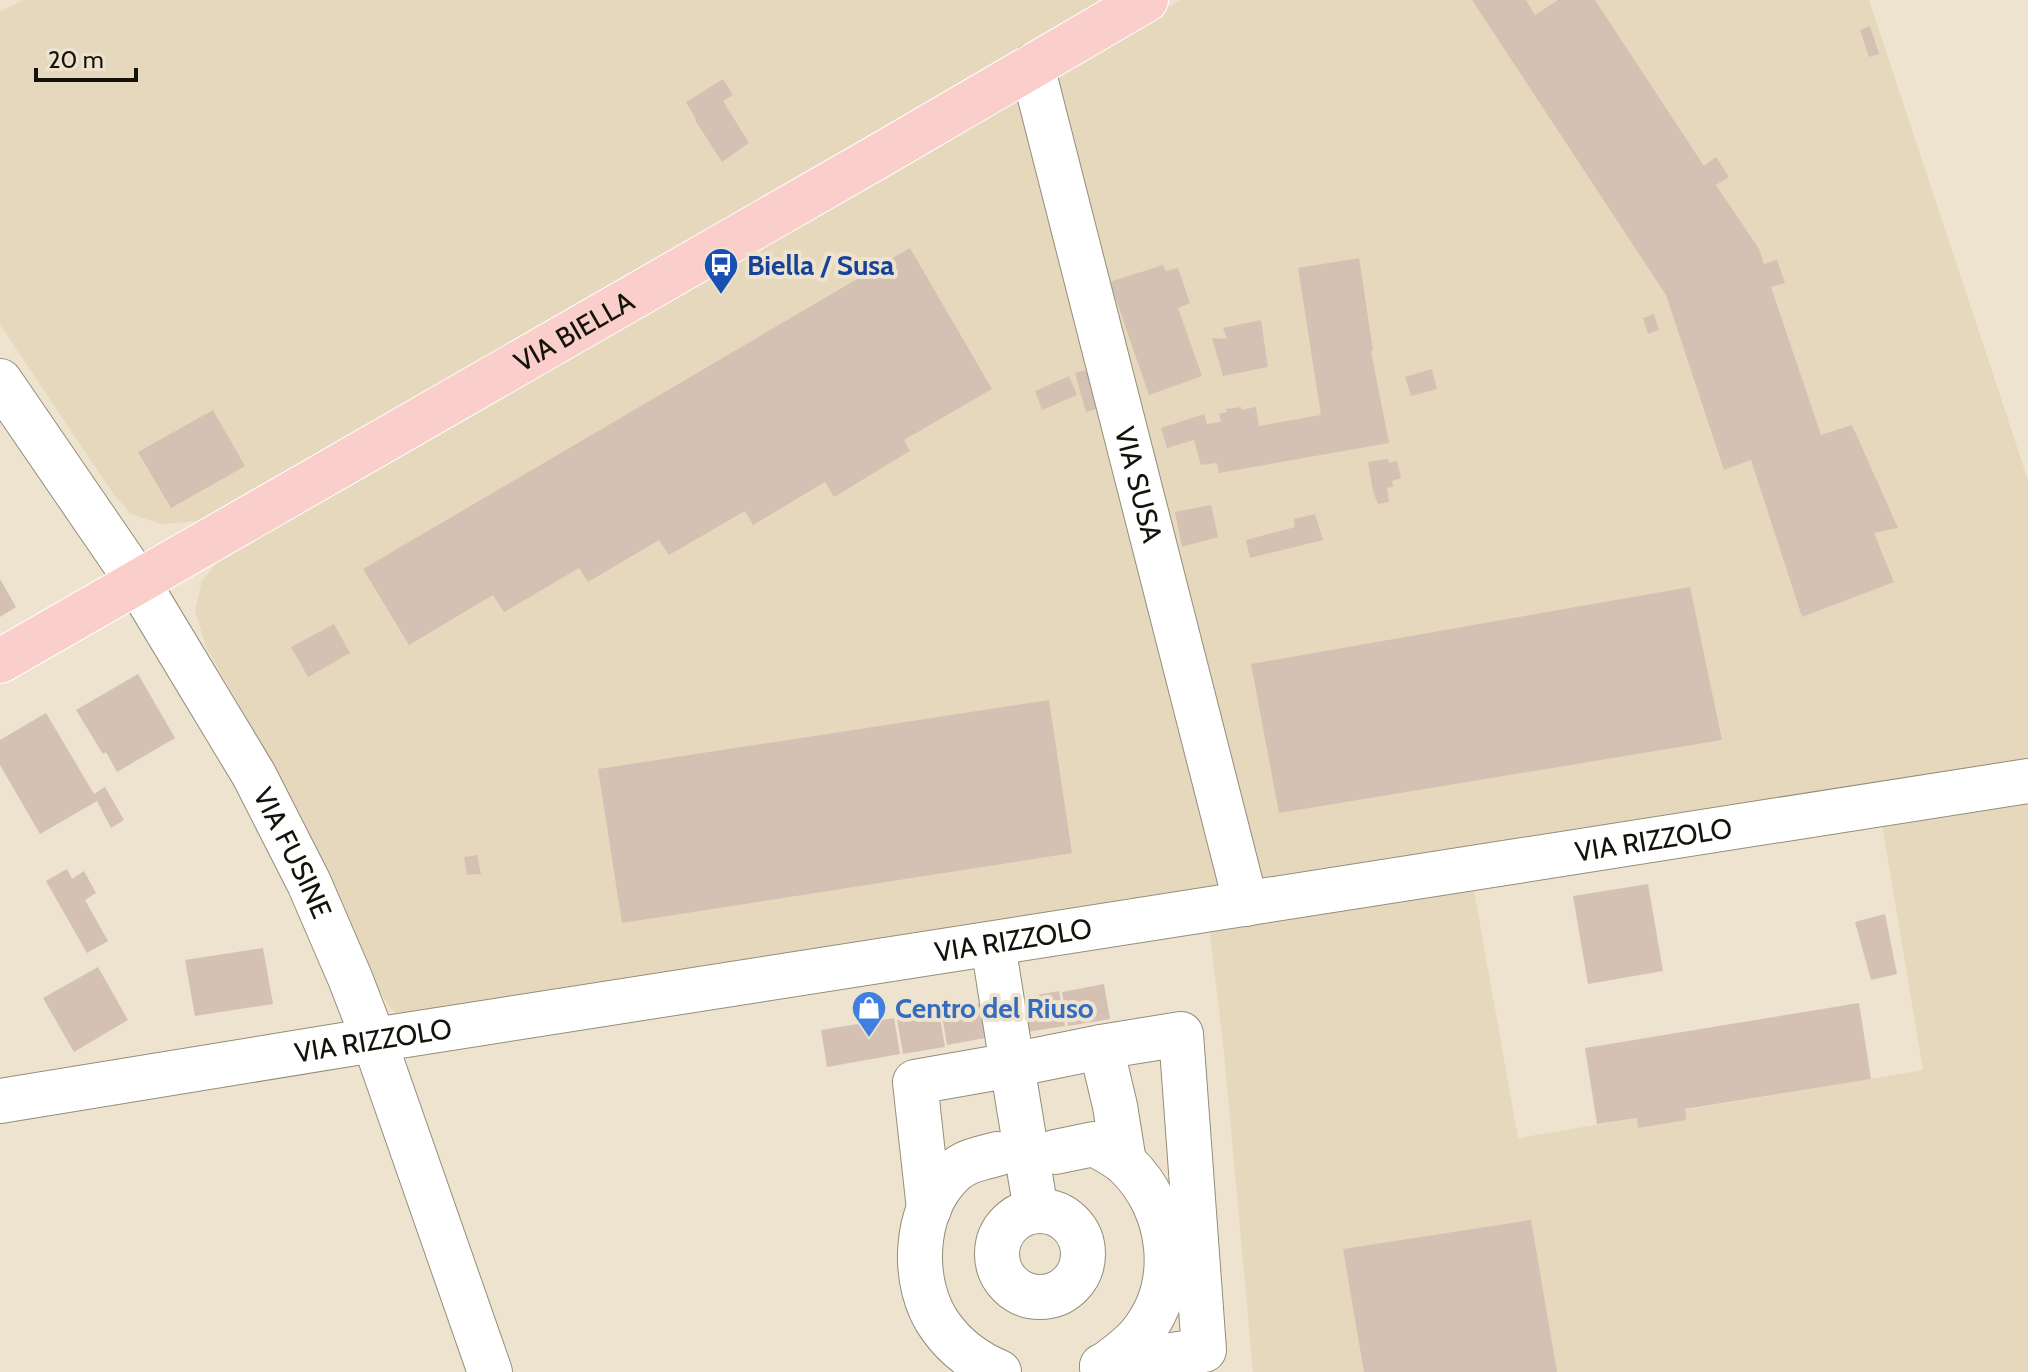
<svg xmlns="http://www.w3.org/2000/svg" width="2028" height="1372" viewBox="0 0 2028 1372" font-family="Cabin,sans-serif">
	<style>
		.built { fill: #e5d8bd }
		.building { fill: #d5c1b4 }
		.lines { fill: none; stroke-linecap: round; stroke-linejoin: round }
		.minor-casing { stroke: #958d7a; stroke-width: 46 }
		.major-casing { stroke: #fff; stroke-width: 46 }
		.minor { stroke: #fff; stroke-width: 44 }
		.major { stroke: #faceca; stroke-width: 44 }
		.labels { text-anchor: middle; stroke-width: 8; stroke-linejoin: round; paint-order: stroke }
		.transit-label { font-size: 28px; font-weight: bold; fill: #164399; stroke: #ede3cf; text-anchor: start }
		.street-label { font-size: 28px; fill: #15120b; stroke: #ede3cf }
		.shop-label { font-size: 28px; font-weight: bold; fill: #366cbe; stroke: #ede3cf; text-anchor: start }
	</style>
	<rect width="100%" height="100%" fill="#ede3cf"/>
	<g class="built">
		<path d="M23 0H1102L712 231 198 521 161 524 131 514 112 492 0 325V12Z"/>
		<path d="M1180 0H1869L2028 480V759L407 1020 392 1010 374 982 278 773 206 647 195 611 202 581 219 560 253 536Z"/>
		<path d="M2028 794V1372H1253L1224 1052 1209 927 1473 885 1518 1138 1923 1070 1881 818Z"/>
	</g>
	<g class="building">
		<path d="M1472 0H1526L1535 15 1558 0H1595L1704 166 1716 157 1729 177 1716 185 1759 249 1764 264 1777 260 1785 283 1771 287 1821 435 1852 425 1898 528 1874 533 1894 582 1802 617 1751 460 1724 470 1666 295Z"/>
		<path d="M1870 26 1879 54 1869 57 1860 30Z"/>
		<path d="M723 79 733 95 723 101 749 143 722 162 695 120 696 119 686 102Z"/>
		<path d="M910 248 992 389 904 440 910 451 834 497 825 482 753 525 745 511 669 555 659 540 588 582 579 568 504 612 493 595 409 645 363 569Z"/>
		<path d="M1359 258 1373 350 1371 351 1389 443 1219 473 1217 463 1201 465 1194 440 1167 448 1161 428 1204 414 1207 424 1221 422 1219 414 1227 412 1226 409 1241 407 1242 410 1256 407 1259 426 1321 415 1298 268Z"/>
		<path d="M1163 265 1166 271 1178 268 1190 303 1178 308 1202 376 1149 395 1110 282Z"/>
		<path d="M1654 314 1659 330 1648 334 1643 318Z"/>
		<path d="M1261 320 1268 367 1223 376 1212 338 1227 339 1223 328Z"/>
		<path d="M1094 368 1105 407 1086 412 1075 373Z"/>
		<path d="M1432 369 1437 389 1411 396 1405 377Z"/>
		<path d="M1069 376 1077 395 1042 410 1035 391Z"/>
		<path d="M213 410 245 466 171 508 138 452Z"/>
		<path d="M1388 459 1389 463 1397 461 1401 478 1392 481 1393 487 1387 488 1389 502 1378 504 1373 491 1368 462Z"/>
		<path d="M1211 505 1218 537 1182 547 1175 512Z"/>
		<path d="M1315 514 1323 540 1250 558 1246 540 1295 527 1294 519Z"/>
		<path d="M0 579 16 607 0 617Z"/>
		<path d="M1690 587 1722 740 1279 813 1251 664Z"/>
		<path d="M334 624 350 653 308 677 291 647Z"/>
		<path d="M138 674 175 738 117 772 106 752 103 754 76 710Z"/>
		<path d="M1049 700 1072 853 622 923 598 769Z"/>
		<path d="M46 713 94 794 105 787 124 820 111 828 97 801 40 834 0 765V740Z"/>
		<path d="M477 855 481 874 467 875 464 857Z"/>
		<path d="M67 869 72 879 84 871 96 893 85 900 108 941 87 953 46 881Z"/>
		<path d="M1648 884 1663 971 1588 984 1573 896Z"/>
		<path d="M1885 914 1897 974 1871 980 1855 922Z"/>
		<path d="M263 948 273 1004 195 1016 185 960Z"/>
		<path d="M98 967 128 1020 74 1052 43 998Z"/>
		<path d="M1104 984 1110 1019 1068 1026 1062 992Z"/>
		<path d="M1059 991 1065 1026 1027 1032 1021 998Z"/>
		<path d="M1859 1003 1871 1079 1685 1109 1686 1120 1638 1128 1637 1118 1597 1124 1585 1048Z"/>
		<path d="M980 1004 985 1038 947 1045 941 1010Z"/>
		<path d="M939 1012 945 1047 903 1054 897 1019Z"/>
		<path d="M894 1018 900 1054 827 1067 821 1030Z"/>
		<path d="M1531 1220 1557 1372H1364L1343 1249Z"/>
	</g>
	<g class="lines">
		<defs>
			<g id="minor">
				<path id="s1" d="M1032 66 1246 904"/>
				<path id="s2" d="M0 381 137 581 254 775 309 883 350 978 374 1040 490 1372"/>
				<path d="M993 944 1012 1065 1101 1047 1115 1106 1124 1162"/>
				<path d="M1101 1047 1181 1034 1204 1350 1102 1366"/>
				<path id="s3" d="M0 1101 374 1040 2028 781"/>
				<path d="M1055 1152 1094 1144C1105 1150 1117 1156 1126 1164 1172 1208 1182 1284 1140 1335 1129 1348 1116 1357 1102 1367"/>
				<path d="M997 1154C981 1158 964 1161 952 1173 913 1210 910 1285 941 1327 956 1348 975 1362 999 1372"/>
				<path d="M929 1209 915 1082 1012 1065 1036 1211"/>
				<circle cx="1040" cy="1254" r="43"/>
			</g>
			<g id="major">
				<path id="s4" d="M0 661 877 157 1146 0"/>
			</g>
		</defs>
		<use href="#minor" class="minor-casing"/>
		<use href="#major" class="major-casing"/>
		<use href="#minor" class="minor"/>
		<use href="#major" class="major"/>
	</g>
	<defs>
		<symbol id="bus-pin" viewBox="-11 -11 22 30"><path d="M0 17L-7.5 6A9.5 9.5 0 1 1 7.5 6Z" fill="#1a4fb4" stroke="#ede3cf"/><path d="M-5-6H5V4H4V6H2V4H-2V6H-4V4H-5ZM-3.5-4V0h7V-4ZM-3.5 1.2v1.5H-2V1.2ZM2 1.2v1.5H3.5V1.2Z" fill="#fff"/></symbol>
		<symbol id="shop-pin" viewBox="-11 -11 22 30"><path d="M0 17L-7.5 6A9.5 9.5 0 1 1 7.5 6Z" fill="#3f7fe0" stroke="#ede3cf"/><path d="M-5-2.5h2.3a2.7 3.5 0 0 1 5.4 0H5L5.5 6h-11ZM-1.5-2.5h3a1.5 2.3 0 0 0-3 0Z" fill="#fff"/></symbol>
	</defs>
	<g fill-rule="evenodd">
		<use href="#bus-pin" x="701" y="245" width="40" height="54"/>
		<use href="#shop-pin" x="849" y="988" width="40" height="54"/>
	</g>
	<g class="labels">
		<g class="transit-label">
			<text x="747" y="275">Biella / Susa</text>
		</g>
		<g class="street-label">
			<text dy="10" stroke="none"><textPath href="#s4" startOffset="662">VIA BIELLA</textPath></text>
			<text dy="10" stroke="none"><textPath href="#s1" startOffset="432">VIA SUSA</textPath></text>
			<text dy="10" stroke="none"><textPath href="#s3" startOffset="1674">VIA RIZZOLO</textPath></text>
			<text dy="10" stroke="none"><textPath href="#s2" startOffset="556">VIA FUSINE</textPath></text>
			<text dy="10" stroke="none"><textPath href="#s3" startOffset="1026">VIA RIZZOLO</textPath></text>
			<text dy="10" stroke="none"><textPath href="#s3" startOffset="378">VIA RIZZOLO</textPath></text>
		</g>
		<g class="shop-label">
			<text x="895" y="1018">Centro del Riuso</text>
		</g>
	</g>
	<path d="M36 68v12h100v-12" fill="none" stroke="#15120b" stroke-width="4"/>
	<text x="48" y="68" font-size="24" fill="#15120b" stroke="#ede3cf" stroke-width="6" paint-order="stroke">20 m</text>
</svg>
